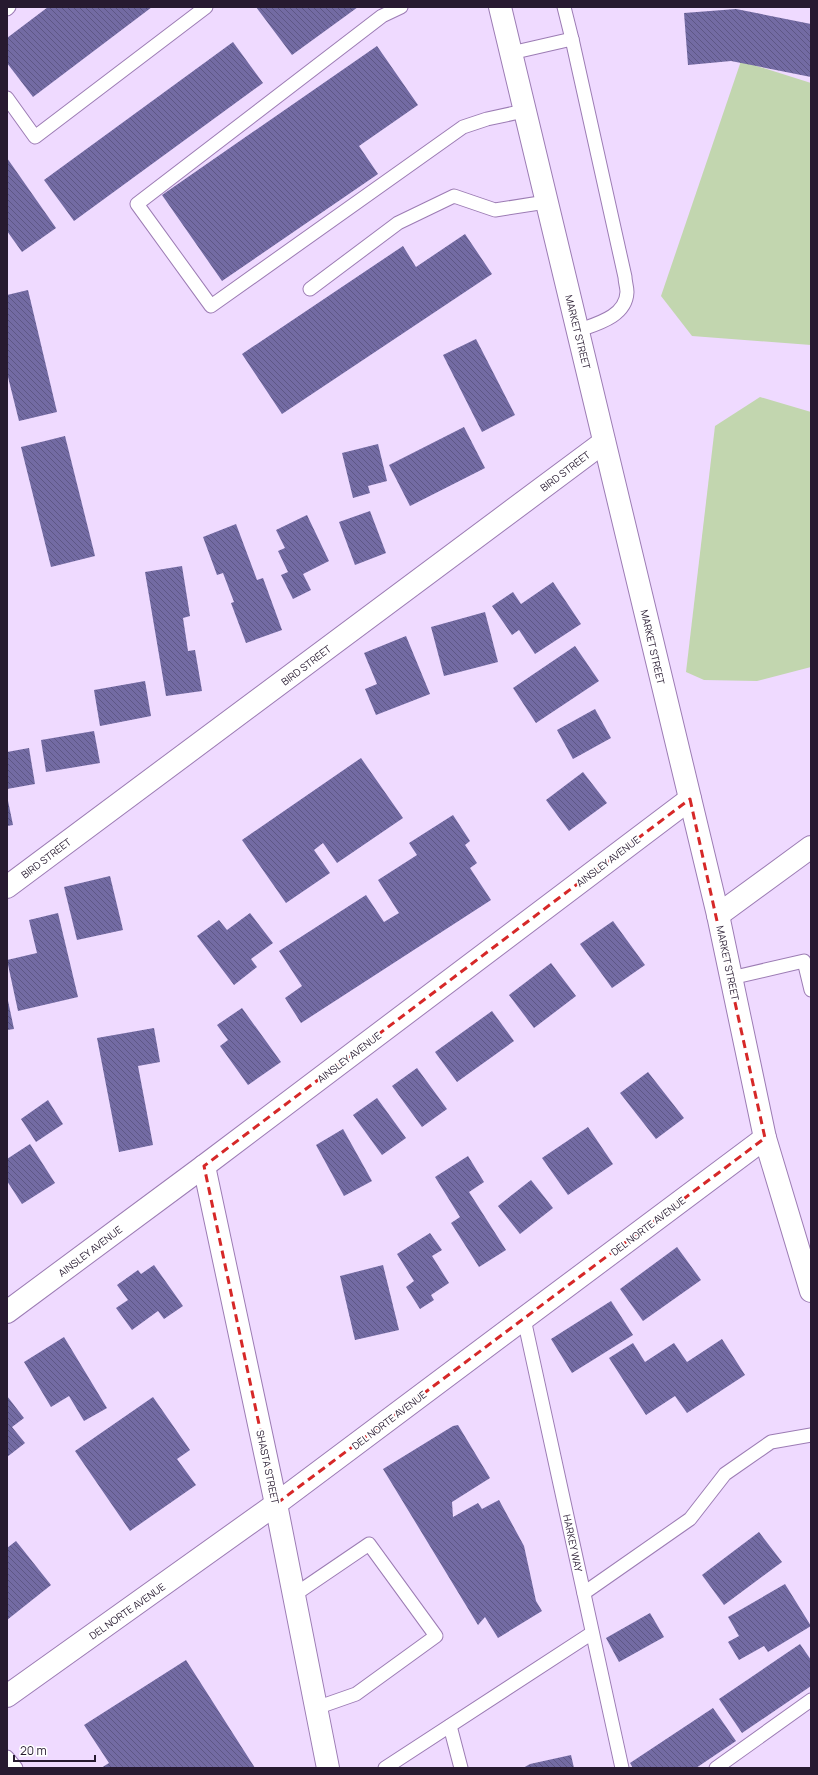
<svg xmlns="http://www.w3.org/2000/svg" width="818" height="1775" viewBox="0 0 818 1775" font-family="Manrope,sans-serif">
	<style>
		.pitch { fill: #c2d6af }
		.building { fill: url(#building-back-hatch) }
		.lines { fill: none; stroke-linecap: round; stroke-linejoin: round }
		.lane-casing { stroke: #9c7cb4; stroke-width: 15 }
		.street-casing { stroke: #9c7cb4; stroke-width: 24 }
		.secondary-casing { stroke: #9c7cb4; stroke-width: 24 }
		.lane { stroke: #fff; stroke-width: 13 }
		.street { stroke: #fff; stroke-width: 22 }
		.secondary { stroke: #fff; stroke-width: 22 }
		.marked { fill: none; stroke: #d62828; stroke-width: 3; stroke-dasharray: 8 5; stroke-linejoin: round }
		.labels { text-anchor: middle; stroke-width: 4; stroke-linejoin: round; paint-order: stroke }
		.street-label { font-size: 10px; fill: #271a30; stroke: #fff }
	</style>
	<defs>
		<pattern id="building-back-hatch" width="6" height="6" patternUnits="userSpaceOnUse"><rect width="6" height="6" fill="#736ba3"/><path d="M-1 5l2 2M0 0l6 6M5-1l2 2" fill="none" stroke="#5e5785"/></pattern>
	</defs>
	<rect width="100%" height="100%" fill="#efdaff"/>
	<g class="pitch">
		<path d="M741 61 811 83V345L692 336 661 296Z"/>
		<path d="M760 397 811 412V667L757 681 704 680 686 672 715 426Z"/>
	</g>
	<g class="building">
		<path d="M48 7H152L33 97 7 63V38Z"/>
		<path d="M256 7H358L292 55Z"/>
		<path d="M736 9 811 24V77L731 61 688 65 684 13Z"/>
		<path d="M233 42 263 83 74 221 44 180Z"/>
		<path d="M377 46 418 105 359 146 378 174 222 281 162 195Z"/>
		<path d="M7 158 56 228 22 252 7 231Z"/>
		<path d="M465 234 492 274 282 414 242 354 403 246 416 267Z"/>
		<path d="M28 290 57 412 19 421 7 373V295Z"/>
		<path d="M476 339 515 415 482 432 443 355Z"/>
		<path d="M464 427 485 468 410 506 389 465Z"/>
		<path d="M65 436 95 556 51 567 21 447Z"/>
		<path d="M378 444 387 481 368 486 370 493 353 498 342 453Z"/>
		<path d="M370 511 386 553 355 565 339 522Z"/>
		<path d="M307 515 329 561 303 574 311 590 293 599 281 575 288 572 278 551 285 548 276 530Z"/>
		<path d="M236 524 257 580 263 578 282 630 246 643 231 603 234 602 223 573 217 575 203 537Z"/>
		<path d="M182 566 190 616 183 618 188 651 195 650 202 691 166 696 145 572Z"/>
		<path d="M553 582 581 624 535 654 519 630 512 635 492 606 513 592 521 604Z"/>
		<path d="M485 612 498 662 444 676 431 627Z"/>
		<path d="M406 636 430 694 376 715 365 689 377 684 364 653Z"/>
		<path d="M575 646 599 681 536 723 513 688Z"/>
		<path d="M145 681 151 716 100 726 94 690Z"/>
		<path d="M595 709 611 738 573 759 557 730Z"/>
		<path d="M94 731 100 763 46 772 41 740Z"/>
		<path d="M29 748 35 784 7 789V752Z"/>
		<path d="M361 758 403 818 337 863 323 843 314 850 330 873 286 903 242 840Z"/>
		<path d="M583 772 607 803 569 831 546 800Z"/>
		<path d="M7 796 13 825 7 826Z"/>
		<path d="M453 815 470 841 465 845 477 863 470 868 491 900 301 1023 285 998 302 986 279 951 366 895 384 922 399 913 378 880 417 855 409 843Z"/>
		<path d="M110 876 123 930 77 940 64 887Z"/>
		<path d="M58 913 78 997 18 1011 7 960 37 953 29 920Z"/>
		<path d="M250 913 273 943 251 959 257 967 234 985 197 936 219 920 227 930Z"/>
		<path d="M613 921 645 965 612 988 580 944Z"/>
		<path d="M551 963 576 996 534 1028 509 995Z"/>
		<path d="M7 996 14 1029 7 1030Z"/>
		<path d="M242 1008 281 1062 248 1085 220 1046 228 1040 217 1025Z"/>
		<path d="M492 1011 514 1041 457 1082 435 1052Z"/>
		<path d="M154 1028 160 1062 138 1066 153 1145 119 1152 97 1038Z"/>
		<path d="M417 1068 447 1109 422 1127 392 1086Z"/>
		<path d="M648 1072 684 1118 656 1139 620 1093Z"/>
		<path d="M377 1098 406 1138 382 1155 353 1115Z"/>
		<path d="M48 1100 63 1124 36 1142 21 1119Z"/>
		<path d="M588 1127 613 1164 568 1195 542 1158Z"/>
		<path d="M343 1129 372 1181 344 1196 316 1145Z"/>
		<path d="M30 1144 55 1183 22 1204 7 1181V1159Z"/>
		<path d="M468 1156 484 1182 469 1192 506 1250 479 1267 451 1223 460 1217 435 1177Z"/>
		<path d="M531 1180 553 1208 520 1234 498 1206Z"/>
		<path d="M430 1233 442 1250 432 1256 449 1283 431 1295 434 1300 420 1309 406 1287 414 1281 397 1254Z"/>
		<path d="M677 1247 701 1280 643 1321 620 1289Z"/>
		<path d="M154 1265 183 1306 164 1319 158 1311 132 1330 116 1308 128 1300 117 1285 138 1270 141 1274Z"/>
		<path d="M383 1265 399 1330 355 1340 340 1276Z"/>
		<path d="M611 1301 633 1335 572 1373 551 1339Z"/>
		<path d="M64 1337 107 1408 84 1421 69 1396 51 1407 24 1362Z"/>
		<path d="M722 1339 745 1375 687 1413 675 1396 646 1415 609 1358 633 1343 645 1362 674 1343 687 1362Z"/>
		<path d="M7 1396 24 1418 12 1427 25 1443 7 1457Z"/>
		<path d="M153 1397 190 1450 177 1459 196 1485 130 1531 75 1451Z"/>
		<path d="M458 1425 490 1478 452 1502 453 1517 478 1503 482 1509 499 1500 524 1546 536 1601 542 1611 498 1638 485 1617 478 1625 383 1469 453 1426Z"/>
		<path d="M759 1532 782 1562 724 1605 702 1575Z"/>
		<path d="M16 1541 51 1585 7 1620V1548Z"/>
		<path d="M785 1584 811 1626 768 1652 764 1646 739 1660 728 1642 739 1636 728 1617Z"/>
		<path d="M650 1613 664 1637 619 1662 606 1638Z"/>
		<path d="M800 1644 811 1660V1686L742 1733 719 1699Z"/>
		<path d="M186 1660 255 1768H101L109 1763 84 1725Z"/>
		<path d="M713 1708 736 1741 696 1768H633L630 1763Z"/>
		<path d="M571 1755 574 1768H523L530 1764Z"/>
	</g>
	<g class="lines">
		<defs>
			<g id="lane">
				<path d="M401 7 382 16 137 204 211 306 463 127 487 119 524 111"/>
				<path d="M564 7 572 39"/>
				<path d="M7 9 9 7"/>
				<path d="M511 53 572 39 625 277C625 282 627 287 627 292 626 317 596 324 577 331"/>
				<path d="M7 98 35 137 206 7"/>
				<path d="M310 289 398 223 454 196 495 210 546 202"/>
				<path d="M731 978 804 961 811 990"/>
				<path d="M524 1319 622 1768"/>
				<path d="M584 1593 690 1519 725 1474 771 1442 811 1435"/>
				<path d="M294 1595 369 1544 436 1636 356 1694 316 1708"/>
				<path d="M450 1726 461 1768"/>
				<path d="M7 1757 16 1768"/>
				<path d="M385 1768 592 1633"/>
				<path d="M716 1768 811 1700"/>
			</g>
			<g id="street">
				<path d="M7 887 604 442"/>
				<path d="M718 915 811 847"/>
				<path d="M204 1166 276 1504 328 1768"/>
				<path d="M7 1312 204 1166 690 799"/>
				<path d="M7 1696 276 1504 765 1138"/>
			</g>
			<path id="secondary" d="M500 7 718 915 765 1138 811 1291"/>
		</defs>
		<use href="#lane" class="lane-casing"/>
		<use href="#street" class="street-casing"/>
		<use href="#secondary" class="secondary-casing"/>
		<use href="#lane" class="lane"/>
		<use href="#street" class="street"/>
		<use href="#secondary" class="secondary"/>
	</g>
	<path class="marked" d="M690 799 765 1138 276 1504 204 1166Z"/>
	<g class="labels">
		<g class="street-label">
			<text transform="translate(578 332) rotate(76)" y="4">MARKET STREET</text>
			<text transform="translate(565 471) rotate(-37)" y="4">BIRD STREET</text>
			<text transform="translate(653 647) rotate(77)" y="4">MARKET STREET</text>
			<text transform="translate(306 665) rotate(-37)" y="4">BIRD STREET</text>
			<text transform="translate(46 858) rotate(-37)" y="4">BIRD STREET</text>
			<text transform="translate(608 861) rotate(-37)" y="4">AINSLEY AVENUE</text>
			<text transform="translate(728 963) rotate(78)" y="4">MARKET STREET</text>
			<text transform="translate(349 1057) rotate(-37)" y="4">AINSLEY AVENUE</text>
			<text transform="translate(648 1226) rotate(-37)" y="4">DEL NORTE AVENUE</text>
			<text transform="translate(90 1251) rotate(-37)" y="4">AINSLEY AVENUE</text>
			<text transform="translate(389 1420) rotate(-37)" y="4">DEL NORTE AVENUE</text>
			<text transform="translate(268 1467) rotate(78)" y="4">SHASTA STREET</text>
			<text transform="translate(573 1543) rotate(78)" y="4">HARKEY WAY</text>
			<text transform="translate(127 1611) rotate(-35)" y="4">DEL NORTE AVENUE</text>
		</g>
	</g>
	<rect width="818" height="1775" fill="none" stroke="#271a30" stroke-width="16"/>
	<path d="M14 1755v6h81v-6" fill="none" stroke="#271a30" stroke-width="2"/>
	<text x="20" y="1755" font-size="12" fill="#271a30" stroke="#ffffff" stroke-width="3" paint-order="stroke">20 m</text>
</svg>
